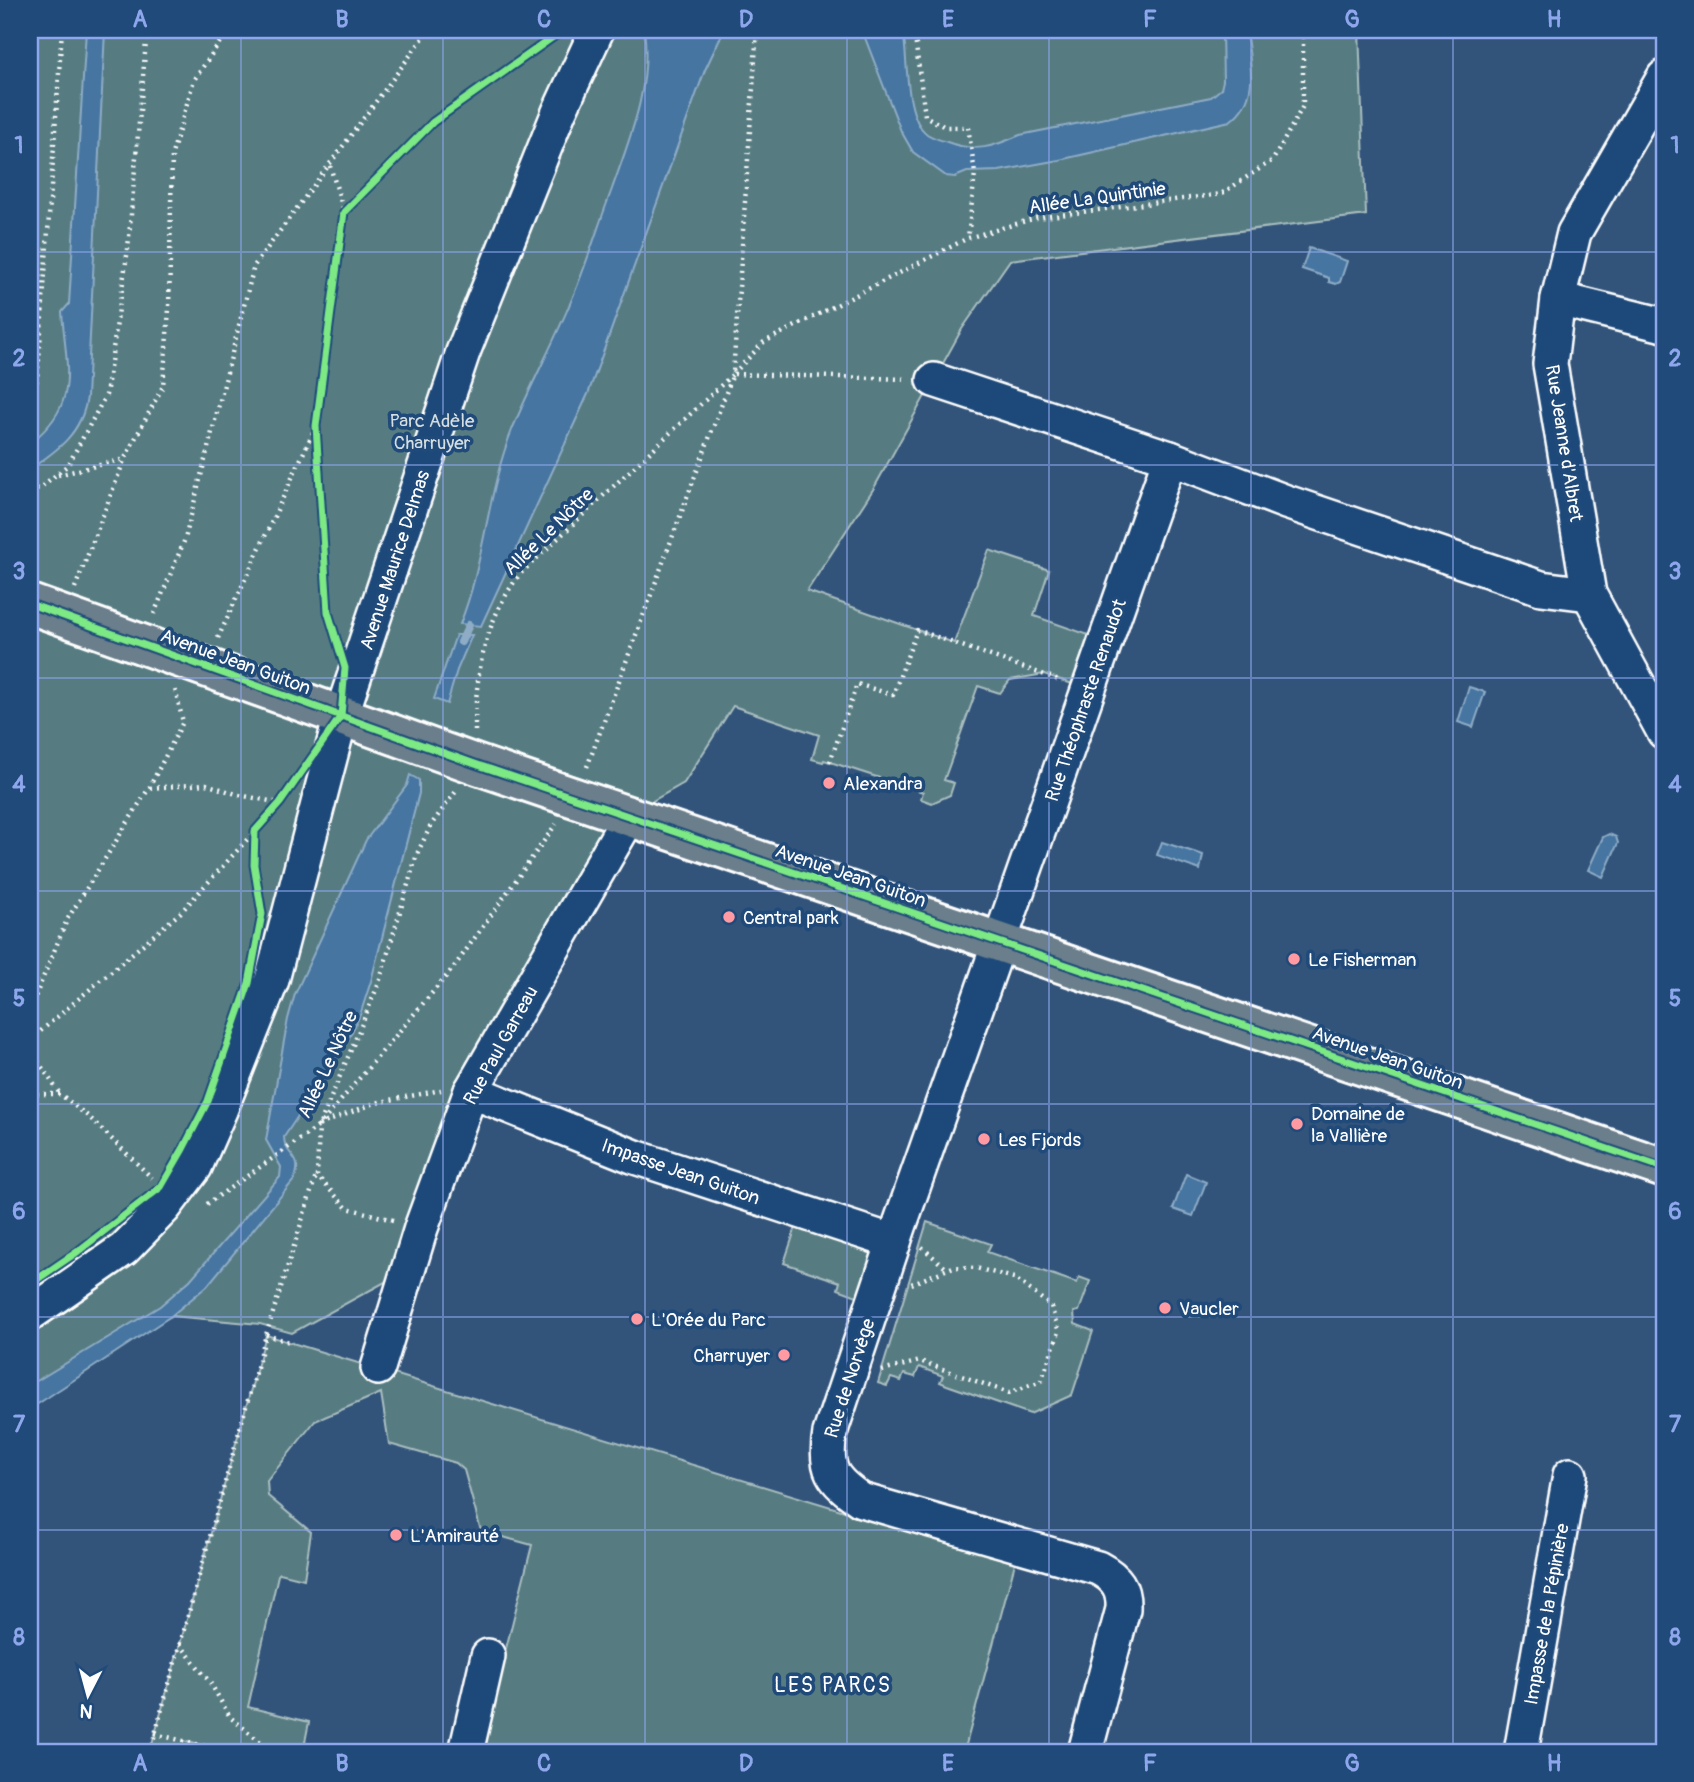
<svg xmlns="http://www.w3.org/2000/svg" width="1694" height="1782" viewBox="0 0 1694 1782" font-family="Pangolin,sans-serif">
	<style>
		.green { fill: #567c82; stroke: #aabec0; stroke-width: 2 }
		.water { fill: #4474a0; stroke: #8facc6; stroke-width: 2 }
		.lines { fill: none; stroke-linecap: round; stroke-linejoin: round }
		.stream { stroke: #8facc6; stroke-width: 8 }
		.minor-casing { stroke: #fff; stroke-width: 38 }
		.major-casing { stroke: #fff; stroke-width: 44 }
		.path { stroke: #fff; stroke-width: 4.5; stroke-dasharray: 2 5; stroke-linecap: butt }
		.minor { stroke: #1f4a7a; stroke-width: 33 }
		.major { stroke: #6b7e8b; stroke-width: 38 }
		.cycleway-casing { stroke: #1f4a7a; stroke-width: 11 }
		.cycleway { stroke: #7ce984; stroke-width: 7 }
		.grid { fill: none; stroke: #8ea6ec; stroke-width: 2; stroke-opacity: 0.55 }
		.poi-dot { fill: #ff9aa2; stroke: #1f4a7a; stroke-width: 2.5 }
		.labels { text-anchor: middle; stroke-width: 7; stroke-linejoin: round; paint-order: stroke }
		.street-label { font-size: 19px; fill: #fff; stroke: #1f4a7a }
		.park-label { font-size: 19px; fill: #d5dee0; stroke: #1f4a7a }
		.poi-label { font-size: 19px; fill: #fff; stroke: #1f4a7a; text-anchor: start }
		.neighbourhood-label { font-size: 21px; letter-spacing: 2px; fill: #fff; stroke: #1f4a7a }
		.neatline { fill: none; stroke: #8ea6ec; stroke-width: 2.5 }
		.grid-label { font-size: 23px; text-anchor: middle; font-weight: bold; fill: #8ea6ec }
	</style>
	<rect width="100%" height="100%" fill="#32547b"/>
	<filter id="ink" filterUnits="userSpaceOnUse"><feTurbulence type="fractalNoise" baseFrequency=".0143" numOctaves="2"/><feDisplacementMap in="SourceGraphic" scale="14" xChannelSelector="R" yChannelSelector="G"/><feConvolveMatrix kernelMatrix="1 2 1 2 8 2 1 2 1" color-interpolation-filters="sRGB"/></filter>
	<g filter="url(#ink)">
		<g class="green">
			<path d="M30 30H1359L1366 215 1010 260 962 329 874 488 807 591 954 643 989 550 1049 570 1034 616 1106 641 1089 690 1044 674 1010 680 1000 693 978 686 944 780 954 783 950 795 932 803 921 799 923 792 824 760 823 762 812 759 819 735 733 706 684 783 614 823 398 1275 292 1333 260 1324 171 1316 30 1393Z"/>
			<path d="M801 1212 894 1242 873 1302 838 1289 840 1282 784 1263Z"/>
			<path d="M927 1222 991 1244 987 1252 1077 1283 1079 1277 1090 1281 1079 1311 1074 1312 1075 1324 1093 1331 1072 1395 1030 1414 947 1385 940 1382 943 1376 919 1367 915 1377 904 1374 901 1381 891 1378 887 1386 878 1383Z"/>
			<path d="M266 1335 1015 1563 964 1752H480L532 1545 481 1531 464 1470 456 1463 389 1444 381 1393 315 1421 267 1481 268 1496 311 1532 304 1579 280 1573 278 1575 248 1707 309 1722 303 1752H229L183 1741 220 1752H150Z"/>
		</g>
		<g class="water">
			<path d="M86 30H105L87 397C82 433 58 450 30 469V443C81 404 66 368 62 312L69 304Z"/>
			<path d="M644 30H724L705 70 588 394 481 626 460 624C485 562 487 492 512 430 532 381 559 334 578 284 590 253 600 221 612 189 630 138 652 85 644 30Z"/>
			<path d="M862 30H903C908 56 904 117 927 134 933 138 941 140 947 142 976 153 993 147 1020 135L1211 97 1221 89 1223 81 1222 30H1246C1250 63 1261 98 1230 121L1059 160 999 171 967 172 955 177 946 176 913 152 901 131Z"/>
			<path d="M1309 248 1347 261 1340 282 1336 284 1329 282V278L1302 269Z"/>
			<path d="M456 635H472L457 670 447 704 434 699Z"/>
			<path d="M1469 687 1485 692 1473 727 1458 722Z"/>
			<path d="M410 775 419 780V793L371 981 360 1015 347 1042 284 1137C284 1157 305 1155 294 1180L207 1286 171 1316 30 1409V1385L160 1306 190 1280 280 1177 281 1167 266 1140 288 1019 295 994 366 840 407 785Z"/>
			<path d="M1609 834 1616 837 1618 843 1603 877 1588 870 1603 837Z"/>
			<path d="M1162 842 1203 855 1200 870 1157 855Z"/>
			<path d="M1186 1174 1206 1182 1193 1216 1173 1209Z"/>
		</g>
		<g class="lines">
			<path class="stream" d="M461 642 469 625"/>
			<defs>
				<g id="minor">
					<path d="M1664 77 1574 233 1558 299 1550 364 1589 594 1664 732"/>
					<path d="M1558 299 1664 325"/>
					<path d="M934 380 1170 458 1286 502 1541 588 1589 594"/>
					<path d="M471 1091 635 1157 894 1242"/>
					<path d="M30 1314 124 1249 164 1208 195 1167 221 1108 272 980 341 716 463 352 559 112 597 30"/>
					<path d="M378 1368 421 1228 471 1091 629 817"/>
					<path d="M466 1752 488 1656"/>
					<path d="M1085 1752 1123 1609C1124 1588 1117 1578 1098 1568L861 1500C832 1480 824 1469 830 1433L899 1227 1170 458"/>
					<path d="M1521 1752 1570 1475"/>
				</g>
				<path id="major" d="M30 604 475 764 1664 1168"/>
			</defs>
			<use href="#minor" class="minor-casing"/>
			<use href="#major" class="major-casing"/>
			<g class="path">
				<path d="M914 30 925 116 945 127H968L975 173 968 238"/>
				<path d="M330 166 344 212"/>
				<path d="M734 374 907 379"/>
				<path d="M30 408 34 405 39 359 62 30"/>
				<path d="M58 475 124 459"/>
				<path d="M30 492 41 487 68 465 106 395 128 249 147 30"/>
				<path d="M75 588 125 458 163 386 169 309 172 154 194 80 228 30"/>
				<path d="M154 614 185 539 254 266 429 30"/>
				<path d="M218 638 316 426"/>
				<path d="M475 731C475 673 485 620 520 574L733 374 757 30"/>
				<path d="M830 762 857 684 893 695 917 630 1062 681"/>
				<path d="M587 767 733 374 764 342 968 238 1036 218 1221 194 1273 160 1303 106V30"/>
				<path d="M150 788 206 784 239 795 280 803"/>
				<path d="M30 1009 67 920 149 788 183 722 175 689"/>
				<path d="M30 1040 181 912 255 831"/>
				<path d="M30 1042 35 1057 60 1094"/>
				<path d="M30 1094H60L90 1118 152 1178"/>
				<path d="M319 1125 375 1103 441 1090"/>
				<path d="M207 1204 319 1126 379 983 417 854 431 825 457 790"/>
				<path d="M393 1220 347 1208 317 1176 319 1126 454 967 556 824"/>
				<path d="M922 1247 947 1269"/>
				<path d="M266 1335 293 1343"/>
				<path d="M882 1371 920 1361 1009 1393 1041 1381 1059 1332 1051 1306 1014 1278 976 1268 953 1267 911 1284"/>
				<path d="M180 1644 211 1684 230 1717 273 1752"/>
				<path d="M155 1734 229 1752"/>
				<path d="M150 1752 266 1335 316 1176"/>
			</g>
			<use href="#minor" class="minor"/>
			<use href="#major" class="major"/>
			<defs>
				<g id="cycleway">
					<path d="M30 604 475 764 1664 1168"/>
					<path d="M30 1284 77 1252 161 1187 183 1149 208 1101 249 983 262 914 254 865 255 831 280 803 341 716 345 668 328 612 316 426 344 212 433 122 563 30"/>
				</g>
			</defs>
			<use href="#cycleway" class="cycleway-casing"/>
			<use href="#cycleway" class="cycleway"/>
		</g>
	</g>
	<path class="grid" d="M241 30V1752M443 30V1752M645 30V1752M847 30V1752M1049 30V1752M1251 30V1752M1453 30V1752M30 252H1664M30 465H1664M30 678H1664M30 891H1664M30 1104H1664M30 1317H1664M30 1530H1664"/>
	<g class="poi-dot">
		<circle cx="829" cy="783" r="7"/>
		<circle cx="729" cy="917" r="7"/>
		<circle cx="1294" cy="959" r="7"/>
		<circle cx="1297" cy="1124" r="7"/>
		<circle cx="984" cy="1139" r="7"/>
		<circle cx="1165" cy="1308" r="7"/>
		<circle cx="637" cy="1319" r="7"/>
		<circle cx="784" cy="1355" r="7"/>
		<circle cx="396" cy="1535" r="7"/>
	</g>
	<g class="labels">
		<g class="street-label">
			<text transform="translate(1097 197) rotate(-8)" y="7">Allée La Quintinie</text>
			<text transform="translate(1565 443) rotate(81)" y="7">Rue Jeanne d'Albret</text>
			<text transform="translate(548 531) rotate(-44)" y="7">Allée Le Nôtre</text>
			<text transform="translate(394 560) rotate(-72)" y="7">Avenue Maurice Delmas</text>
			<text transform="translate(236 661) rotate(20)" y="7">Avenue Jean Guiton</text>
			<text transform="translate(1085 700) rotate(-71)" y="7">Rue Théophraste Renaudot</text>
			<text transform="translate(851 875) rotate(19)" y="7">Avenue Jean Guiton</text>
			<text transform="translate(500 1045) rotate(-61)" y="7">Rue Paul Garreau</text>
			<text transform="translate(1388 1057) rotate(19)" y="7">Avenue Jean Guiton</text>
			<text transform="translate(327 1064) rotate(-65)" y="7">Allée Le Nôtre</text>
			<text transform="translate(681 1171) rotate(19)" y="7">Impasse Jean Guiton</text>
			<text transform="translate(849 1378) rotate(-72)" y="7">Rue de Norvège</text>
			<text transform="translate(1546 1614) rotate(-80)" y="7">Impasse de la Pépinière</text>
		</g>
		<g class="park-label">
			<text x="432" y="427">Parc Adèle<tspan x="432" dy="22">Charruyer</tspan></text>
		</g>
		<g class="poi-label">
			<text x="843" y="790">Alexandra</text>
			<text x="743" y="924">Central park</text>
			<text x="1308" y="966">Le Fisherman</text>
			<text x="1311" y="1120">Domaine de<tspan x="1311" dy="22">la Vallière</tspan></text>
			<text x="998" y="1146">Les Fjords</text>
			<text x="1179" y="1315">Vaucler</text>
			<text x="651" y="1326">L'Orée du Parc</text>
			<text x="770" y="1362" text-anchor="end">Charruyer</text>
			<text x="410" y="1542">L'Amirauté</text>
		</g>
		<g class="neighbourhood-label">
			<text x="833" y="1692">LES PARCS</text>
		</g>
	</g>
	<rect width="1694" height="1782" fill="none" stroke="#1f4a7a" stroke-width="77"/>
	<g transform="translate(88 1695) rotate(186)" stroke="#1f4a7a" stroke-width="5" paint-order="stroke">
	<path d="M0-5L12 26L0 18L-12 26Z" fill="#ffffff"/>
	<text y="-10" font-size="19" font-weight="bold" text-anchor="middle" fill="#ffffff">N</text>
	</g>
	<rect x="38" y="38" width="1618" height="1706" class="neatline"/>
	<g class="grid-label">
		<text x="140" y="27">A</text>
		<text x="342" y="27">B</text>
		<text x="544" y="27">C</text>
		<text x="746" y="27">D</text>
		<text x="948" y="27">E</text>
		<text x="1150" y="27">F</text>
		<text x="1352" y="27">G</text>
		<text x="1554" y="27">H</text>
		<text x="19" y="153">1</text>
		<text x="1675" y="153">1</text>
		<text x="19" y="366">2</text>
		<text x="1675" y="366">2</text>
		<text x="19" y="579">3</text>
		<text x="1675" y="579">3</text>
		<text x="19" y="792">4</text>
		<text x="1675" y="792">4</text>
		<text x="19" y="1006">5</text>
		<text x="1675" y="1006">5</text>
		<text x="19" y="1219">6</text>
		<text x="1675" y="1219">6</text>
		<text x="19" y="1432">7</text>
		<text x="1675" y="1432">7</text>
		<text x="19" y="1645">8</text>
		<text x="1675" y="1645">8</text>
		<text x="140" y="1771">A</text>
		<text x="342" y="1771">B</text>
		<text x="544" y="1771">C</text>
		<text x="746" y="1771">D</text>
		<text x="948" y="1771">E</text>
		<text x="1150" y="1771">F</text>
		<text x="1352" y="1771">G</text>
		<text x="1554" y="1771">H</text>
	</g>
</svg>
